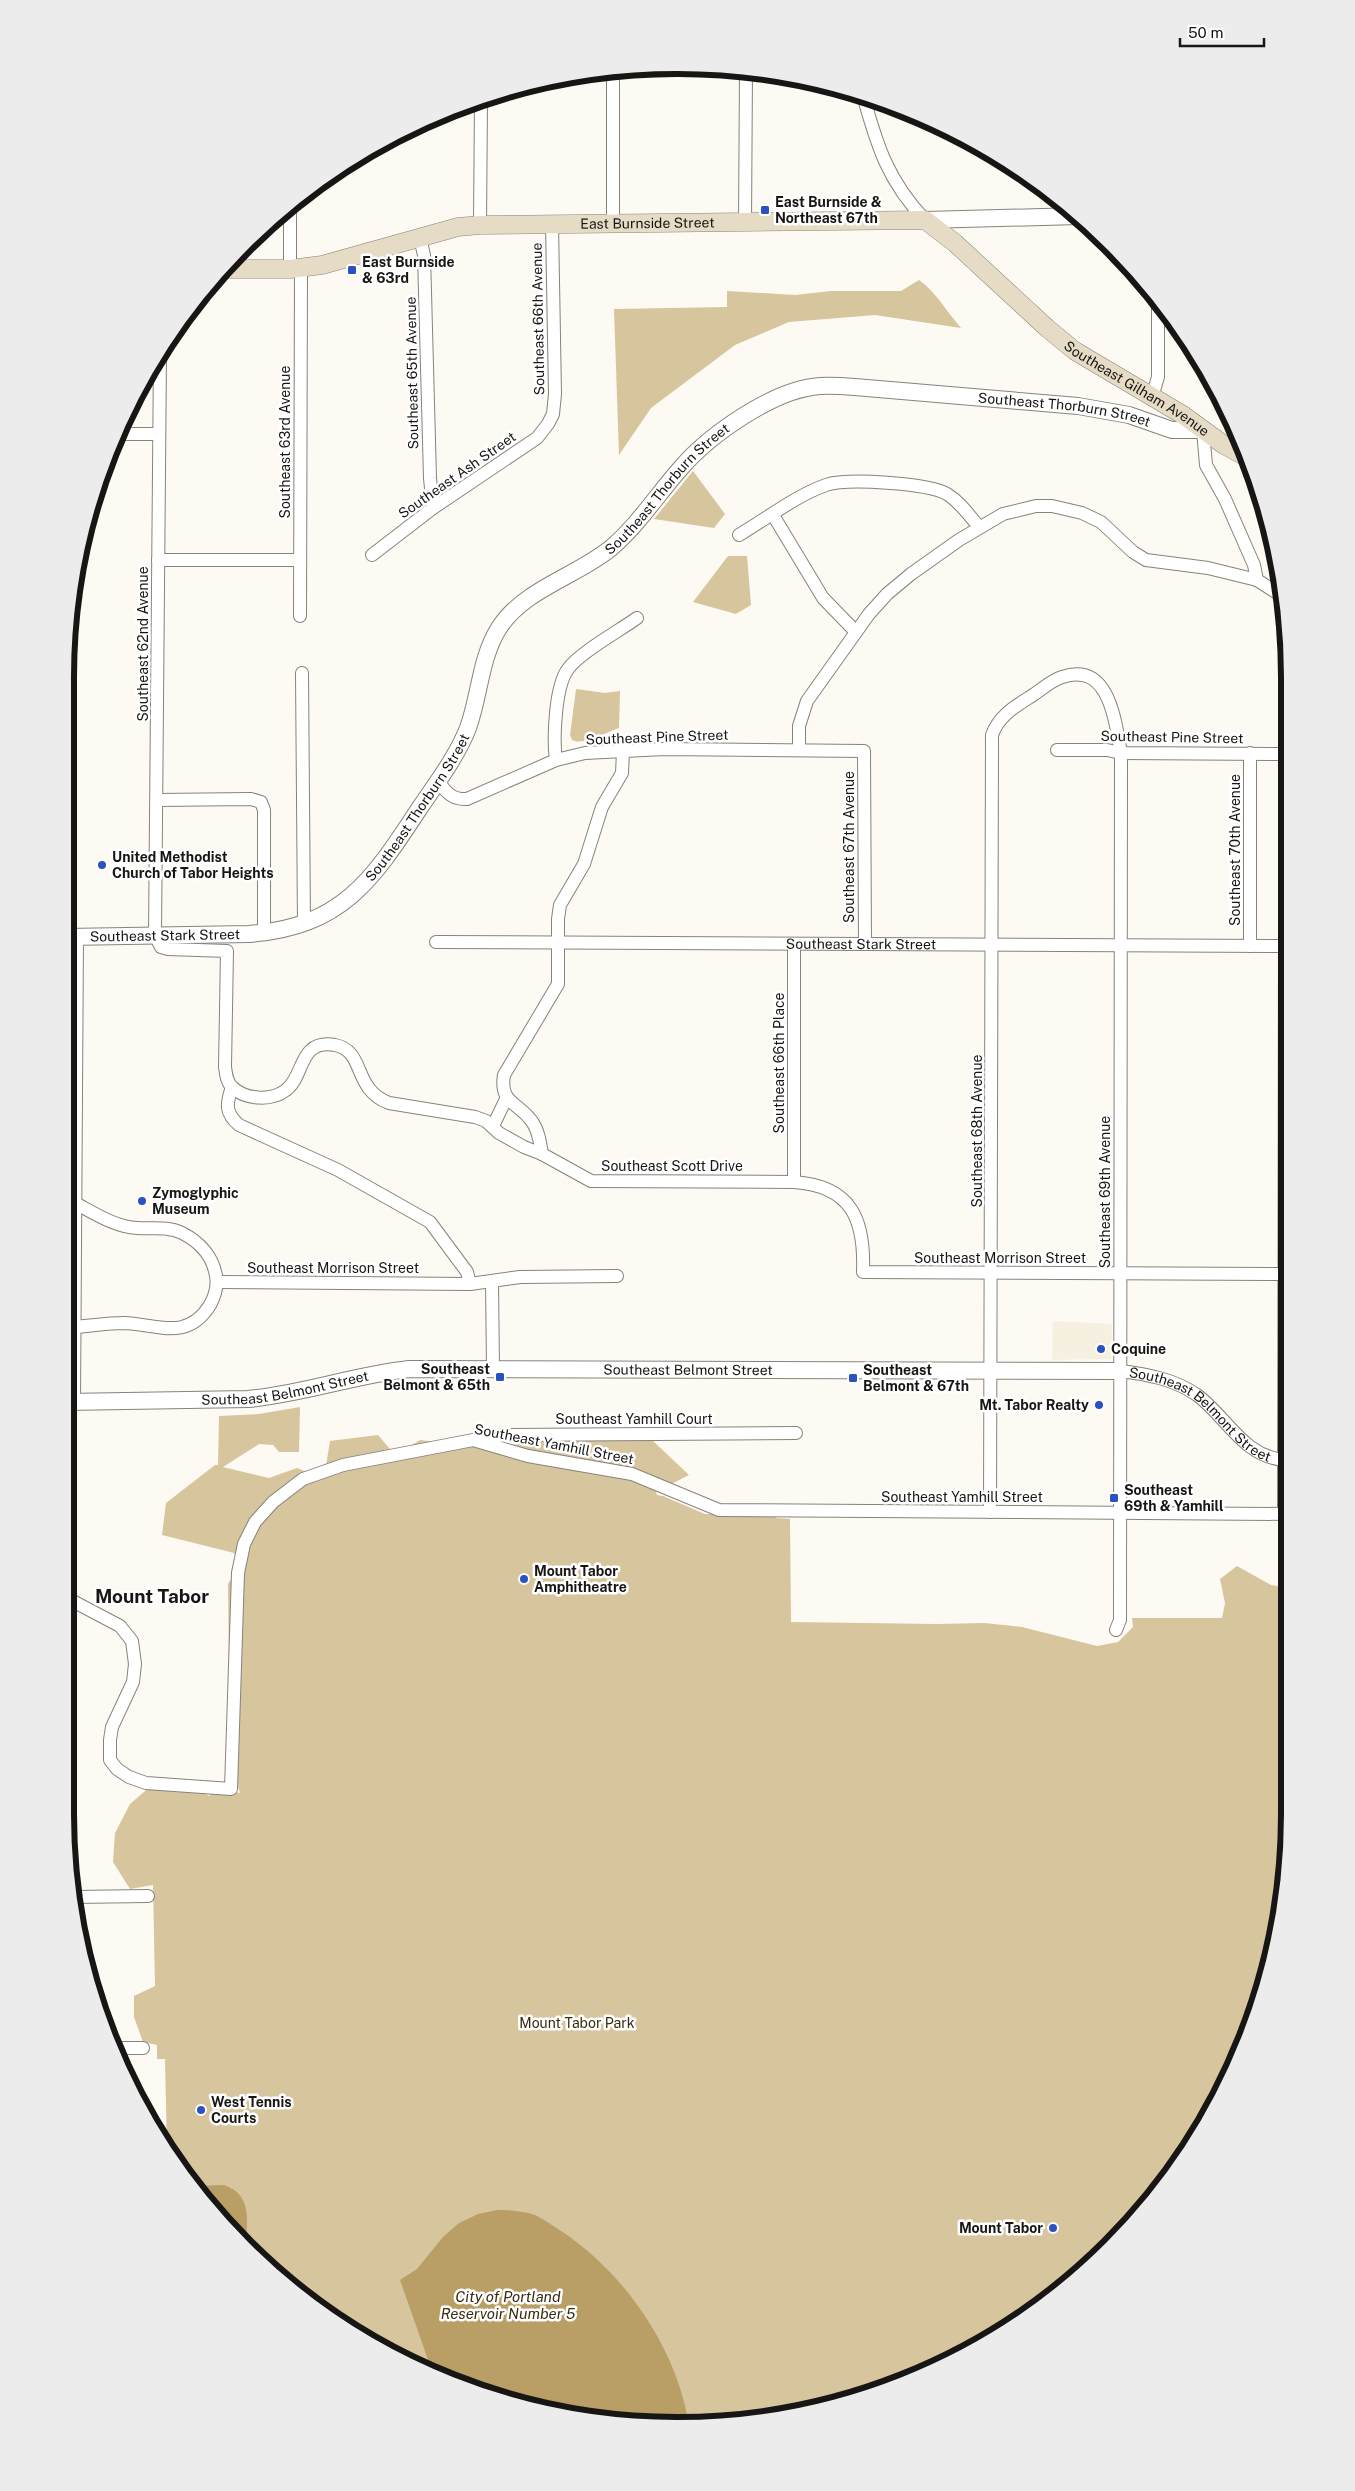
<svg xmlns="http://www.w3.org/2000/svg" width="1355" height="2491" viewBox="0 0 1355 2491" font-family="'Public Sans',sans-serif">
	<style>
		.built { fill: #f6f0e1 }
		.green { fill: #d7c59d }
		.water { fill: #b99f65 }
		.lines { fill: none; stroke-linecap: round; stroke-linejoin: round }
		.minor-casing { stroke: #86837c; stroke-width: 14 }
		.tertiary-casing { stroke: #86837c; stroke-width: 18 }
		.secondary-casing { stroke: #86837c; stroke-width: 19 }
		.minor { stroke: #fff; stroke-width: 12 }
		.tertiary { stroke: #fff; stroke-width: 16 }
		.secondary { stroke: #e6dcc5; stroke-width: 18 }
		.poi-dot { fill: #2b51c0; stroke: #fff; stroke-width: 2 }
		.labels { text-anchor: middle; stroke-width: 5; stroke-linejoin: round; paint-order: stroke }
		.poi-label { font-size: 14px; font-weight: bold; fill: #171614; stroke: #fff; text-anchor: start }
		.street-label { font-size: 14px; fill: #171614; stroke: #fff }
		.park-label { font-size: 14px; fill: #372c11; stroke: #fff }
		.water-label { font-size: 15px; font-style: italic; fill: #382c11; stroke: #fff }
		.district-label { font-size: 19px; font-weight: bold; fill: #171614; stroke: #fff }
		.rim { fill: none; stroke: #171614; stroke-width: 6 }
	</style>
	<rect width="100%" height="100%" fill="#fdfaf3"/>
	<path class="built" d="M1053 1321 1112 1324 1111 1359 1052 1360Z"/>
	<g class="green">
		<path d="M919 280C936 292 947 312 961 328L875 315 789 322 735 345 651 408 619 455 614 309 727 307V291L795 295 831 291H901Z"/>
		<path d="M693 471 725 514 714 528 654 519Z"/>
		<path d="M728 556H747L751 605 736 614 693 602Z"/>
		<path d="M576 689 605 693 620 691 619 728C607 732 583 746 572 740L570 735Z"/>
		<path d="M300 1407 299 1452H279L273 1445 259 1444 223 1467 269 1478 297 1468 319 1477 326 1466 330 1441 378 1435 395 1455 420 1440 510 1450 526 1428 652 1440 689 1475 656 1492 657 1495 663 1496 705 1514H776V1518L790 1519 791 1622 937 1624 984 1623 1022 1627 1097 1646 1118 1642 1133 1627 1132 1618H1222L1225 1603 1220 1579 1237 1566 1271 1585 1288 1588 1289 1853 1269 1972 1208 2119 1163 2187 1082 2274 1018 2323 912 2379 836 2405 718 2425H637L519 2405 443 2379 337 2323 273 2274 192 2187 167 2150 165 2059H157V2045L143 2042 134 2017V1996L155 1986 153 1885 130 1889 113 1862 115 1833 130 1804 152 1785H193L209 1796 217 1788 240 1793 230 1759 228 1584 240 1565 234 1553 162 1535 166 1503 215 1465H218L219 1416 259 1414Z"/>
	</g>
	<g class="water">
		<path d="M224 2185C253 2195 246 2220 247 2245L191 2186Z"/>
		<path d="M497 2210C510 2210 522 2211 535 2215 544 2219 553 2226 561 2231 625 2273 677 2349 689 2425H637L519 2405 433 2374 400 2280 417 2269 443 2237 459 2223 478 2214Z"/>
	</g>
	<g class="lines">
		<defs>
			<g id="minor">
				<path d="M863 95C877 146 888 181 925 220"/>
				<path d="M745 223 746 70"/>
				<path d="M613 224V70"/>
				<path d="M480 225 481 100"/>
				<path d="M420 238 424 255 430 478 433 508"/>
				<path d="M290 269V205"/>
				<path d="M160 354 155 935 161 947 168 949 227 951 225 1067C226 1075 227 1083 233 1088 247 1100 272 1101 286 1090 305 1076 298 1039 335 1045 366 1051 352 1089 389 1103L475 1117 486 1121 499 1133 524 1147 542 1154 591 1181 794 1182C852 1186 865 1220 863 1272L1287 1274"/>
				<path d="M1152 397 1158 377V305"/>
				<path d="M1203 430 1206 465 1225 499 1254 565 1257 580 1285 598"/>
				<path d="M121 434H159"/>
				<path d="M773 515 823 598 856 632"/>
				<path d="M739 535C766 519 797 495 826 485 847 478 928 483 947 494 960 502 969 515 979 527"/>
				<path d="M372 555 433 508 537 438 548 424 553 414 555 394 552 224"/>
				<path d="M158 560H300"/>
				<path d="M300 616 301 268"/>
				<path d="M302 673 304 924"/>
				<path d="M799 750V726L807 701 869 614 887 594 911 574 959 540 1003 514 1036 506H1052L1082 513 1101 522 1133 552 1146 560 1208 568 1257 580"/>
				<path d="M1057 750H1107L1121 753 1285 754"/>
				<path d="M1250 753V946"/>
				<path d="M556 760C553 739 555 686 568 669 579 653 619 631 637 618"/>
				<path d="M438 781C446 792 452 800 467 799L556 760 585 753 664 749 864 751 865 944"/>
				<path d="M157 800 251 799 261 802 264 810V933"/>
				<path id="s1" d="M436 942 1286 946"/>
				<path d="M794 944V1182"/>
				<path d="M232 1087C226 1104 225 1113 239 1125L338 1170 430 1222 467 1272 470 1284"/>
				<path d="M493 1126 506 1099"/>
				<path d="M542 1154C540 1143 539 1132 533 1123 520 1102 499 1105 504 1075L558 984V919L560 905 584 864 602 807 622 773 623 752"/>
				<path d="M217 1282 470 1284 520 1277 617 1276"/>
				<path d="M492 1282 493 1368"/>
				<path d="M74 1327C90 1326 107 1323 124 1323 156 1324 187 1342 210 1305 215 1296 218 1287 216 1276 213 1257 200 1242 182 1233 168 1226 153 1229 137 1228 115 1227 94 1213 75 1203"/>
				<path id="s2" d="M1120 1371C1146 1374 1174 1379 1197 1395 1227 1417 1243 1457 1285 1460"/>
				<path d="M74 1402 77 937"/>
				<path d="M476 1440 503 1435 796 1433"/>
				<path d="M990 1512 992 735C999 715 1016 706 1033 695 1042 689 1052 680 1062 677 1110 661 1115 722 1121 753L1120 1603V1620L1116 1630"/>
				<path d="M1284 1514 1285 946"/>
				<path d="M65 1597 120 1626 132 1641 135 1664 133 1682 112 1727 110 1740V1760L117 1769 129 1777 146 1783 231 1789 238 1573 244 1544 255 1522 273 1502 303 1479 343 1465 473 1440 528 1456 632 1474 719 1510 1288 1514"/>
				<path d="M73 1897 148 1896"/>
				<path d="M115 2048H143"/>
			</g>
			<g id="tertiary">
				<path d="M925 220 1079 216"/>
				<path id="s3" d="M66 937 249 934C343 927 373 879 421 806 438 781 457 756 468 728 480 695 480 658 499 628 524 589 577 576 611 548 638 525 657 495 680 469 709 435 774 389 820 386 831 385 843 386 855 387L1078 406 1129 415 1172 430H1203"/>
				<path id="s4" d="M65 1402 248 1399C303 1394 354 1375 409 1369L1120 1371"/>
			</g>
			<g id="secondary">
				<path id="s5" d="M222 269H290L322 265 458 227 480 225 925 220 955 243 1047 328 1075 351 1183 415 1224 445 1246 457"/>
			</g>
		</defs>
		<use href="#minor" class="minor-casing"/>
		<use href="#tertiary" class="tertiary-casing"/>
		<use href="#secondary" class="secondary-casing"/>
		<use href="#minor" class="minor"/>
		<use href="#tertiary" class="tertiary"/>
		<use href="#secondary" class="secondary"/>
	</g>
	<g class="poi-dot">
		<rect x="760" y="205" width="10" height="10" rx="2.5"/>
		<rect x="347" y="265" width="10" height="10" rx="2.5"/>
		<circle cx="102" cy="865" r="5"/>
		<circle cx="142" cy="1201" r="5"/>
		<circle cx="1101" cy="1349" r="5"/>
		<rect x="495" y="1372" width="10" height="10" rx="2.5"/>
		<rect x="848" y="1373" width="10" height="10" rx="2.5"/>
		<circle cx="1099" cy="1405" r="5"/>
		<rect x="1109" y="1493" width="10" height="10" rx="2.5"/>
		<circle cx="524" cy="1579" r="5"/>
		<circle cx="201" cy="2110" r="5"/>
		<circle cx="1053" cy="2228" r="5"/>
	</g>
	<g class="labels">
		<g class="poi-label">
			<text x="775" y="207">East Burnside &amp;<tspan x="775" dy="16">Northeast 67th</tspan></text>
			<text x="362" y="267">East Burnside<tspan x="362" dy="16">&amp; 63rd</tspan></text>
			<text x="112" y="862">United Methodist<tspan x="112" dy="16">Church of Tabor Heights</tspan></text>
			<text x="152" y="1198">Zymoglyphic<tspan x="152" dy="16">Museum</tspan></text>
			<text x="1111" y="1354">Coquine</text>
			<text x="490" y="1374" text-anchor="end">Southeast<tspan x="490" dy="16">Belmont &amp; 65th</tspan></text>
			<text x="863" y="1375">Southeast<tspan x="863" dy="16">Belmont &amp; 67th</tspan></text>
			<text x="1089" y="1410" text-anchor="end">Mt. Tabor Realty</text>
			<text x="1124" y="1495">Southeast<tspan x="1124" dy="16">69th &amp; Yamhill</tspan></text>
			<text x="534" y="1576">Mount Tabor<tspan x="534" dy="16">Amphitheatre</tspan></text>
			<text x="211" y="2107">West Tennis<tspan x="211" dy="16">Courts</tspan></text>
			<text x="1043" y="2233" text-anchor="end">Mount Tabor</text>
		</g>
		<g class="street-label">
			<text dy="5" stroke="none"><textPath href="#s5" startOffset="431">East Burnside Street</textPath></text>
			<text transform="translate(538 319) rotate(-91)" y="5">Southeast 66th Avenue</text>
			<text transform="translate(412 373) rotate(-91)" y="5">Southeast 65th Avenue</text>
			<text dy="5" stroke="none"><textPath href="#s5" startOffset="980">Southeast Gilham Avenue</textPath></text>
			<text dy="5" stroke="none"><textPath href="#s3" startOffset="1260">Southeast Thorburn Street</textPath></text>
			<text transform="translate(285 442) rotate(-90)" y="5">Southeast 63rd Avenue</text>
			<text transform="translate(457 475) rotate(-35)" y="5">Southeast Ash Street</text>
			<text dy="5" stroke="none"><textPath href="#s3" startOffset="825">Southeast Thorburn Street</textPath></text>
			<text transform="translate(143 644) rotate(-90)" y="5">Southeast 62nd Avenue</text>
			<text transform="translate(657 737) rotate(-2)" y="5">Southeast Pine Street</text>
			<text transform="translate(1172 737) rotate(1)" y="5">Southeast Pine Street</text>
			<text dy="5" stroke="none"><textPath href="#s3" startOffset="405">Southeast Thorburn Street</textPath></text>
			<text transform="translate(849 847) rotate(-90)" y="5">Southeast 67th Avenue</text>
			<text transform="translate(1235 850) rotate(-90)" y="5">Southeast 70th Avenue</text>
			<text dy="5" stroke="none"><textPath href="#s3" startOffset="99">Southeast Stark Street</textPath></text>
			<text dy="5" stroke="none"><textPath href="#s1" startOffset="425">Southeast Stark Street</textPath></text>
			<text transform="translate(779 1063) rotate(-90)" y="5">Southeast 66th Place</text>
			<text transform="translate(977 1131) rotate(-90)" y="5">Southeast 68th Avenue</text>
			<text x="672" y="1171">Southeast Scott Drive</text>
			<text transform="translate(1105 1192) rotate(-90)" y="5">Southeast 69th Avenue</text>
			<text x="1000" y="1263">Southeast Morrison Street</text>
			<text x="333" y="1273">Southeast Morrison Street</text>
			<text dy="5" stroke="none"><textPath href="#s4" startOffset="626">Southeast Belmont Street</textPath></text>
			<text dy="5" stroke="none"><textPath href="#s4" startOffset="221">Southeast Belmont Street</textPath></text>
			<text dy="5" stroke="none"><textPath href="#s2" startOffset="94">Southeast Belmont Street</textPath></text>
			<text x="634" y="1424">Southeast Yamhill Court</text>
			<text transform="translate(554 1444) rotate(11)" y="5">Southeast Yamhill Street</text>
			<text x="962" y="1502">Southeast Yamhill Street</text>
		</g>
		<g class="park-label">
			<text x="577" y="2028">Mount Tabor Park</text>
		</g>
		<g class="water-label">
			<text x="508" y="2302">City of Portland<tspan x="508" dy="17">Reservoir Number 5</tspan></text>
		</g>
		<g class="district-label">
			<text x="152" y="1603">Mount Tabor</text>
		</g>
	</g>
	<path d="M0 0H1355V2491H0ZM677 74H678A603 603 0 0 1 1281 677V1814A603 603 0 0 1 678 2417H677A603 603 0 0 1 74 1814V677A603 603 0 0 1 677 74Z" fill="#ececec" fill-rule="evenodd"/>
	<path class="rim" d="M677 74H678A603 603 0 0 1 1281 677V1814A603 603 0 0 1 678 2417H677A603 603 0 0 1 74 1814V677A603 603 0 0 1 677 74Z"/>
	<path d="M1180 38v8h84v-8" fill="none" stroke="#171614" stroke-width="2.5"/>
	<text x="1188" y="38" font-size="15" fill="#171614" stroke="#ffffff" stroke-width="4" paint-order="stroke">50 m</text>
</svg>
